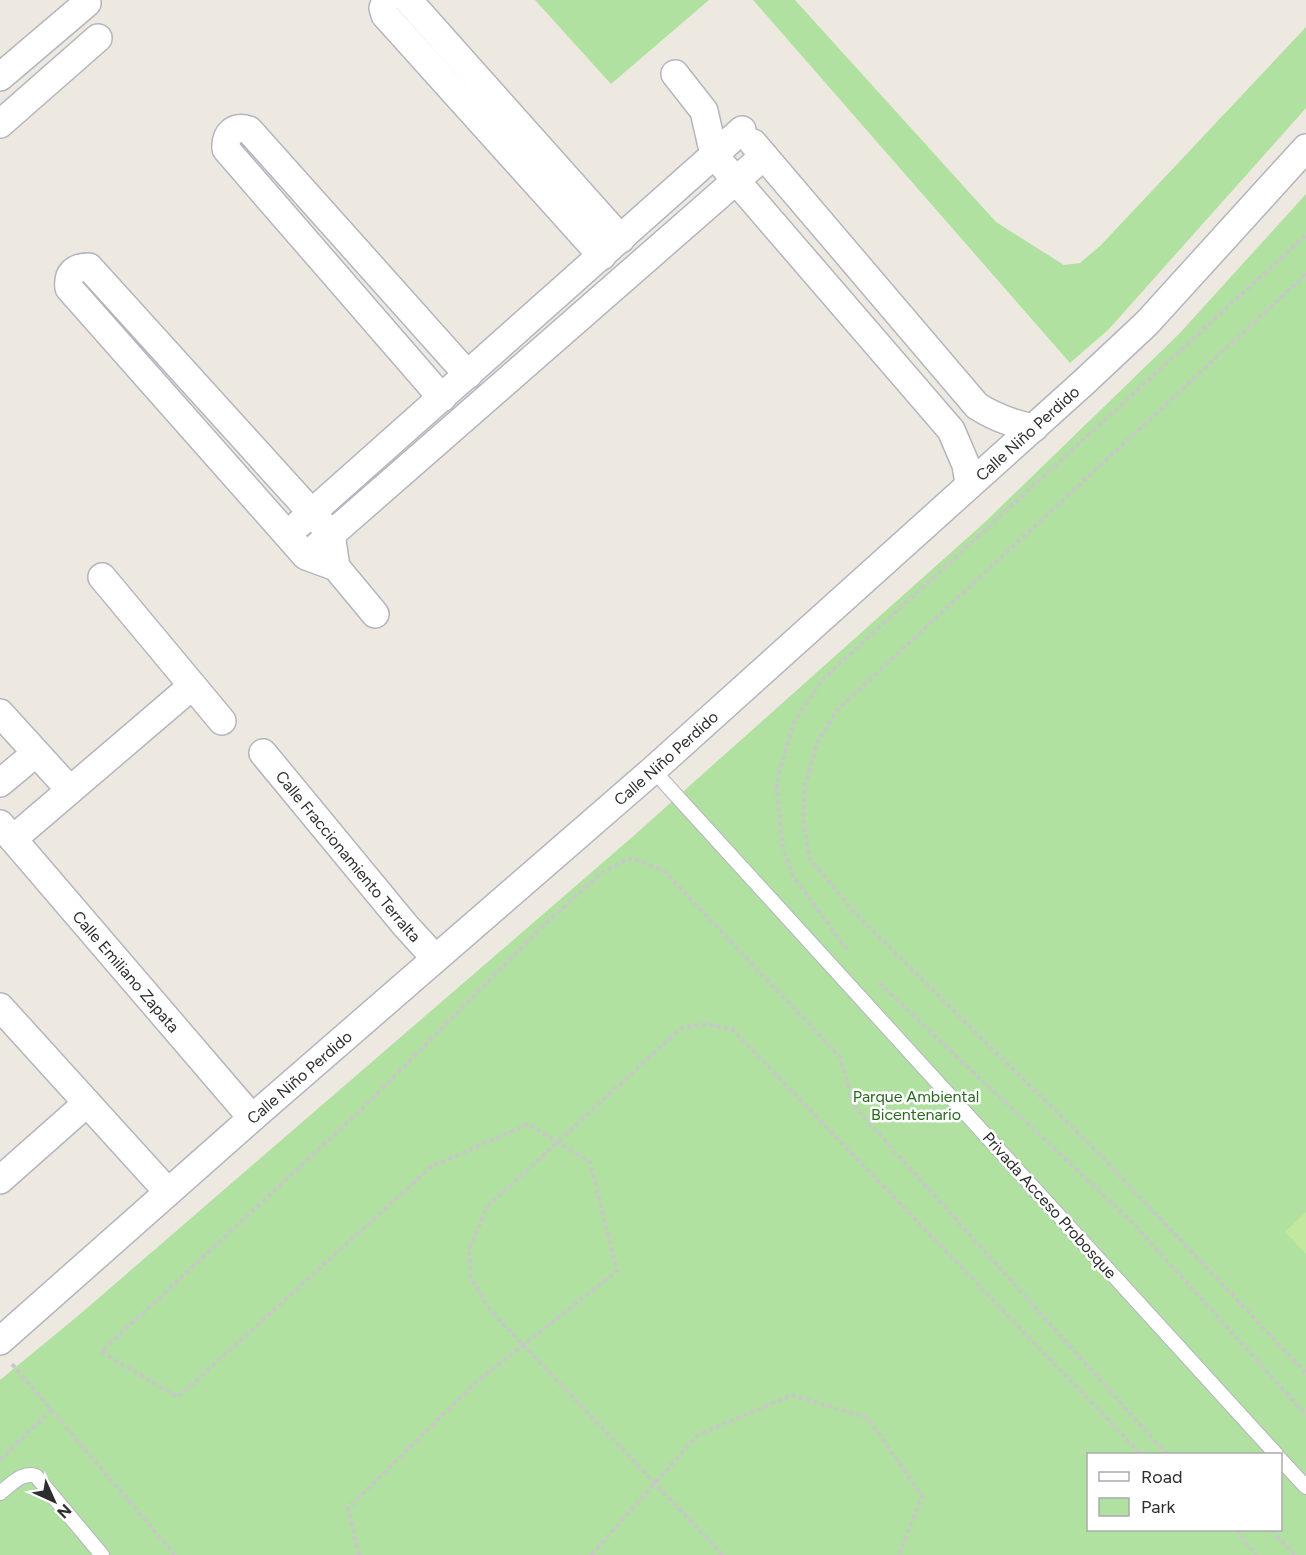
<svg xmlns="http://www.w3.org/2000/svg" width="1306" height="1555" viewBox="0 0 1306 1555" font-family="Figtree,sans-serif">
	<style>
		.green { fill: #b1e1a0; fill-rule: evenodd }
		.pitch { fill: #c1e89c }
		.lines { fill: none; stroke-linecap: round; stroke-linejoin: round }
		.lane-casing { stroke: #b3b5bf; stroke-width: 16 }
		.street-casing { stroke: #b3b5bf; stroke-width: 30 }
		.path { stroke: #c8c8c8; stroke-width: 4; stroke-dasharray: 4.5 3; stroke-linecap: butt }
		.lane { stroke: #fff; stroke-width: 14 }
		.street { stroke: #fff; stroke-width: 27 }
		.labels { text-anchor: middle; stroke-width: 5; stroke-linejoin: round; paint-order: stroke }
		.street-label { font-size: 16px; fill: #2d2d2d; stroke: #fff }
		.park-label { font-size: 16px; fill: #28691e; stroke: #fff }
	</style>
	<rect width="100%" height="100%" fill="#eee9e0"/>
	<g class="green">
		<path d="M535 0H709L611 84Z"/>
		<path d="M753 0H795L996 222 1064 265 1080 263 1101 245 1306 27V108L1109 329 1070 363Z"/>
		<path d="M1306 194V1555H0V1380L79 1315 630 839 984 523 1179 334ZM1088 1454H1280V1530H1088Z"/>
	</g>
	<path class="pitch" d="M1306 1212V1254L1285 1232Z"/>
	<g class="lines">
		<defs>
			<g id="lane">
				<path d="M653 770 1276 1454"/>
				<path d="M1280 1459 1306 1487"/>
				<path d="M0 1493C11 1485 22 1471 36 1476L102 1555"/>
			</g>
			<g id="street">
				<path d="M386 0 383 8 385 15 602 256"/>
				<path d="M408 0 621 239"/>
				<path d="M675 74 704 111 714 155 951 430 966 465 969 484"/>
				<path d="M0 77 87 3"/>
				<path d="M0 124 98 38"/>
				<path d="M753 143 977 406C996 418 1012 424 1034 428"/>
				<path d="M442 398 226 149C225 134 234 125 249 130L468 375"/>
				<path d="M299 524 742 130"/>
				<path d="M318 546 764 156"/>
				<path d="M336 567 331 534 89 267C75 267 67 273 69 288L306 556 336 567 375 614"/>
				<path d="M102 577 222 721"/>
				<path d="M0 713 70 790"/>
				<path id="s1" d="M263 753 405 925 435 958"/>
				<path d="M0 783 36 753"/>
				<path id="s2" d="M0 824 252 1118"/>
				<path d="M13 839 192 686"/>
				<path d="M0 1007 168 1192"/>
				<path d="M0 1180 87 1103"/>
				<path id="s3" d="M0 1341 252 1118 653 770 1083 383 1147 323 1306 148"/>
			</g>
		</defs>
		<use href="#lane" class="lane-casing"/>
		<use href="#street" class="street-casing"/>
		<g class="path">
			<path d="M1306 274 837 710 818 741 805 785 803 820 809 857 853 911 1103 1158 1306 1373"/>
			<path d="M847 949 792 875 783 847 776 783 794 722 823 679 1306 235"/>
			<path d="M879 983 1135 1225 1306 1415"/>
			<path d="M12 1364 175 1555"/>
			<path d="M0 1460 51 1410"/>
			<path d="M1236 1530 1256 1555"/>
			<path d="M1271 1530 1295 1555"/>
			<path d="M359 1555 348 1508 475 1383 617 1271 590 1162 528 1124 431 1167 178 1397 101 1352 363 1108 541 928 602 872 631 858 663 870 840 1057 854 1106 1164 1451 1172 1454"/>
			<path d="M591 1555 698 1435 792 1395 868 1418 922 1496 899 1555"/>
			<path d="M723 1555 490 1310 471 1278 469 1249 487 1207 681 1028 706 1024 732 1029 1141 1454"/>
		</g>
		<use href="#lane" class="lane"/>
		<use href="#street" class="street"/>
	</g>
	<g class="labels">
		<g class="street-label">
			<text dy="6" stroke="none"><textPath href="#s3" startOffset="1371">Calle Niño Perdido</textPath></text>
			<text dy="6" stroke="none"><textPath href="#s3" startOffset="885">Calle Niño Perdido</textPath></text>
			<text dy="6" stroke="none"><textPath href="#s1" startOffset="134">Calle Fraccionamiento Terralta</textPath></text>
			<text dy="6" stroke="none"><textPath href="#s2" startOffset="194">Calle Emiliano Zapata</textPath></text>
			<text dy="6" stroke="none"><textPath href="#s3" startOffset="399">Calle Niño Perdido</textPath></text>
			<text transform="translate(1050 1205) rotate(48)" y="6">Privada Acceso Probosque</text>
		</g>
		<g class="park-label">
			<text x="916" y="1102">Parque Ambiental<tspan x="916" dy="18">Bicentenario</tspan></text>
		</g>
	</g>
	<rect x="1087" y="1453" width="195" height="78" fill="#ffffff" stroke="#ababab" stroke-width="1.5"/>
	<rect x="1099" y="1472" width="30" height="9" fill="#ffffff" stroke="#ababab" stroke-width="1.5"/>
	<text x="1141" y="1483" font-size="18" fill="#2d2d2d">Road</text>
	<rect x="1099" y="1498" width="30" height="18" fill="#b1e1a0" stroke="#ababab" stroke-width="1.5"/>
	<text x="1141" y="1513" font-size="18" fill="#2d2d2d">Park</text>
	<g transform="translate(54 1501) rotate(135)" stroke="#ffffff" stroke-width="4.5" paint-order="stroke">
	<path d="M0-4.5L10 22L0 15L-10 22Z" fill="#2d2d2d"/>
	<text y="-9" font-size="16" font-weight="bold" text-anchor="middle" fill="#2d2d2d">N</text>
	</g>
</svg>
